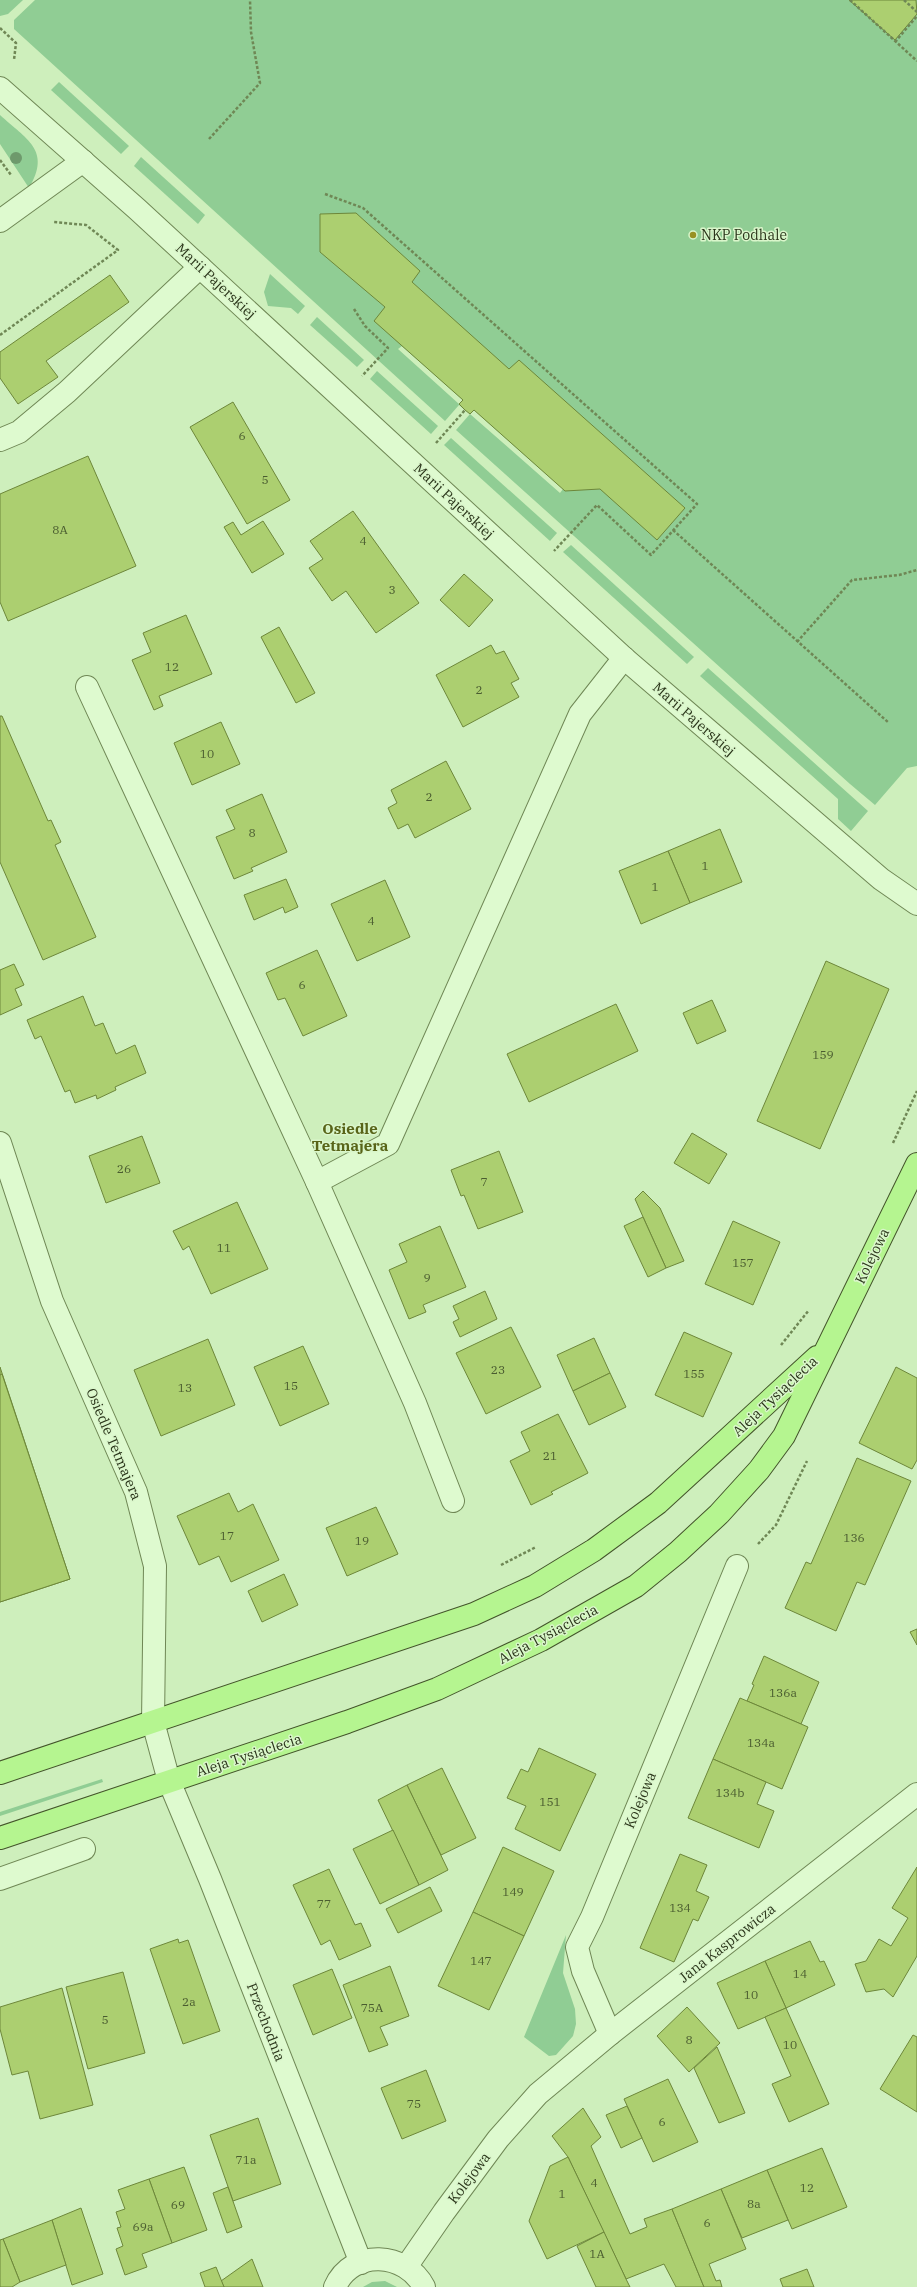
<svg xmlns="http://www.w3.org/2000/svg" width="917" height="2287" viewBox="0 0 917 2287" font-family="'IBM Plex Serif',serif">
	<style>
		.green { fill: #90cd94; fill-rule: evenodd }
		.building { fill: #accf70; stroke: #6d873a }
		.lines { fill: none; stroke-linecap: round; stroke-linejoin: round }
		.minor-casing { stroke: #6f8755; stroke-width: 24 }
		.major-casing { stroke: #43542a; stroke-width: 24 }
		.path { stroke: #6f8755; stroke-width: 2.5; stroke-dasharray: 3 2; stroke-linecap: butt }
		.minor { stroke: #defacf; stroke-width: 22 }
		.major { stroke: #b5f590; stroke-width: 22 }
		.tree { fill: #6e996c }
		.poi-dot { fill: #989123; stroke: #daf6cb; stroke-width: 1.5 }
		.labels { text-anchor: middle; stroke-width: 3; stroke-linejoin: round; paint-order: stroke }
		.number-label { font-size: 12px; fill: #4a5c30 }
		.poi-label { font-size: 14px; fill: #2a351a; stroke: #daf6cb; text-anchor: start }
		.street-label { font-size: 14px; fill: #2a351a; stroke: #daf6cb }
		.neighbourhood-label { font-size: 15px; font-weight: bold; fill: #586418; stroke: #daf6cb }
	</style>
	<rect width="100%" height="100%" fill="#ceefbc"/>
	<g class="green">
		<path d="M0 0H23L8 14 0 16Z"/>
		<path d="M35 0H917V766L907 768 875 805 850 784 456 430 470 414 459 405 445 421 14 29V20ZM402 346 463 400 459 404 398 349ZM474 410 563 489 560 493 470 414Z"/>
		<path d="M59 82 129 146 121 154 51 90Z"/>
		<path d="M0 115C26 139 52 150 29 188L0 144Z"/>
		<path d="M141 157 205 215 198 224 134 166Z"/>
		<path d="M270 274 305 306 298 314 291 308 268 306 264 292Z"/>
		<path d="M317 317 364 360 357 367 310 325Z"/>
		<path d="M377 371 438 426 431 434 370 379Z"/>
		<path d="M451 438 557 533 550 541 444 445Z"/>
		<path d="M571 545 694 657 687 664 563 552Z"/>
		<path d="M708 668 868 811 851 831 838 819V799L700 676Z"/>
		<path d="M102 1779 103 1782 0 1816V1812Z"/>
		<path d="M566 1935 563 1973 575 2009 576 2024 573 2036 556 2055 549 2056 524 2037Z"/>
		<path d="M385 2281 397 2287H363L372 2282Z"/>
	</g>
	<g class="building">
		<path d="M849 0H916L917 14 895 40Z"/>
		<path d="M356 213 420 271 412 282 509 369 519 360 685 508 657 540 600 489 565 491 474 410 470 414 465 410 459 404 463 400 374 321 385 307 320 252V214Z"/>
		<path d="M110 275 129 302 46 361 58 377 18 404 0 378V352Z"/>
		<path d="M233 402 290 500 247 524 190 427Z"/>
		<path d="M88 456 136 566 8 621 0 602V494Z"/>
		<path d="M353 511 419 603 376 633 346 591 332 601 309 568 323 559 310 541Z"/>
		<path d="M263 521 284 554 252 573 224 527 233 522 241 535Z"/>
		<path d="M464 574 493 600 469 627 440 600Z"/>
		<path d="M186 615 212 674 159 696 163 706 154 710 132 660 151 652 143 633Z"/>
		<path d="M279 627 315 693 296 703 261 637Z"/>
		<path d="M491 645 496 654 504 651 519 679 511 683 519 697 463 727 436 675Z"/>
		<path d="M0 716H2L48 821 51 820 61 842 55 845 96 937 43 960 0 862Z"/>
		<path d="M221 722 240 764 192 785 174 743Z"/>
		<path d="M446 761 471 809 415 838 408 824 398 829 388 808 397 803 391 790Z"/>
		<path d="M262 794 287 852 251 868 253 871 234 879 216 837 235 829 226 810Z"/>
		<path d="M720 829 742 882 690 903 668 851Z"/>
		<path d="M668 851 690 903 641 924 619 871Z"/>
		<path d="M286 879 298 907 285 913 283 907 254 920 244 895Z"/>
		<path d="M385 880 410 937 357 961 331 904Z"/>
		<path d="M317 950 347 1016 303 1036 285 998 278 1000 266 973Z"/>
		<path d="M826 961 889 989 820 1149 757 1121Z"/>
		<path d="M14 964 24 985 15 989 22 1005 0 1015V970Z"/>
		<path d="M83 996 95 1026 103 1023 116 1054 135 1045 146 1073 115 1087 116 1090 97 1099 96 1095 75 1103 70 1090 65 1092 41 1036 35 1039 27 1020Z"/>
		<path d="M712 1000 726 1031 697 1044 683 1013Z"/>
		<path d="M616 1004 638 1051 529 1102 507 1054Z"/>
		<path d="M692 1133 727 1154 709 1184 674 1163Z"/>
		<path d="M142 1136 160 1183 106 1203 89 1156Z"/>
		<path d="M499 1151 523 1212 478 1229 464 1195 461 1196 451 1170Z"/>
		<path d="M643 1191 660 1208 684 1261 666 1268 635 1199Z"/>
		<path d="M237 1202 268 1269 211 1294 189 1246 183 1250 173 1231Z"/>
		<path d="M643 1217 666 1268 648 1277 624 1226Z"/>
		<path d="M733 1221 780 1242 753 1305 705 1284Z"/>
		<path d="M440 1226 466 1287 423 1305 426 1312 409 1319 389 1270 407 1262 399 1244Z"/>
		<path d="M485 1291 497 1319 460 1337 453 1322 459 1319 453 1306Z"/>
		<path d="M511 1327 541 1387 486 1414 456 1353Z"/>
		<path d="M684 1332 732 1353 703 1417 655 1395Z"/>
		<path d="M594 1338 610 1373 573 1391 557 1355Z"/>
		<path d="M208 1339 235 1405 161 1436 134 1370Z"/>
		<path d="M303 1346 329 1404 280 1426 254 1367Z"/>
		<path d="M0 1367 70 1579 0 1602Z"/>
		<path d="M896 1367 917 1378V1460L912 1469 859 1443Z"/>
		<path d="M610 1373 626 1407 589 1425 573 1391Z"/>
		<path d="M2 1374 70 1579 0 1602V1375Z"/>
		<path d="M558 1414 588 1473 551 1492 553 1494 531 1505 510 1461 530 1451 521 1432Z"/>
		<path d="M857 1458 911 1481 865 1585 857 1582 836 1631 785 1608 806 1562 811 1564Z"/>
		<path d="M229 1493 238 1512 253 1504 279 1560 231 1582 219 1556 199 1565 177 1516Z"/>
		<path d="M376 1507 398 1554 347 1576 326 1528Z"/>
		<path d="M284 1574 298 1605 262 1622 248 1591Z"/>
		<path d="M917 1629V1645L910 1632Z"/>
		<path d="M764 1656 819 1682 801 1724 747 1701 754 1685 752 1684Z"/>
		<path d="M740 1698 808 1727 782 1789 713 1759Z"/>
		<path d="M539 1748 596 1774 560 1851 515 1829 526 1806 507 1798 521 1769 528 1772Z"/>
		<path d="M713 1759 766 1782 757 1804 774 1811 759 1848 688 1818Z"/>
		<path d="M442 1768 476 1838 441 1855 407 1785Z"/>
		<path d="M407 1785 448 1870 419 1885 378 1800Z"/>
		<path d="M393 1830 419 1885 380 1904 353 1849Z"/>
		<path d="M503 1847 554 1871 524 1936 473 1912Z"/>
		<path d="M680 1854 707 1865 696 1891 709 1897 698 1921 693 1919 674 1962 640 1948Z"/>
		<path d="M917 1867V1956L893 1997 884 1989 866 1992 855 1964 866 1961 879 1939 891 1946 908 1918 892 1908Z"/>
		<path d="M329 1869 355 1925 361 1923 371 1946 339 1960 330 1940 321 1945 293 1885Z"/>
		<path d="M430 1887 442 1911 398 1933 386 1909Z"/>
		<path d="M473 1912 524 1936 489 2010 438 1986Z"/>
		<path d="M178 1939 179 1943 188 1940 220 2031 183 2044 150 1949Z"/>
		<path d="M810 1941 820 1962 824 1961 835 1985 786 2008 765 1961Z"/>
		<path d="M765 1961 786 2008 738 2029 717 1983Z"/>
		<path d="M390 1966 409 2016 380 2027 388 2045 369 2052 343 1985Z"/>
		<path d="M332 1969 352 2018 313 2035 293 1985Z"/>
		<path d="M123 1972 145 2053 88 2069 66 1987Z"/>
		<path d="M62 1988 93 2105 40 2119 28 2071 12 2075 0 2029V2007Z"/>
		<path d="M687 2007 720 2043 689 2072 657 2036Z"/>
		<path d="M786 2008 829 2104 789 2122 772 2084 791 2076 765 2017Z"/>
		<path d="M913 2035 917 2037V2112L880 2089Z"/>
		<path d="M717 2047 745 2113 719 2123 694 2068Z"/>
		<path d="M426 2070 446 2121 402 2139 381 2088Z"/>
		<path d="M668 2079 698 2142 653 2162 624 2099Z"/>
		<path d="M627 2106 642 2138 621 2148 606 2115Z"/>
		<path d="M583 2108 601 2137 591 2146 630 2234 647 2227 644 2219 672 2209 704 2287H676L664 2264 626 2279 568 2157 552 2136Z"/>
		<path d="M258 2118 281 2184 233 2201 210 2135Z"/>
		<path d="M822 2148 847 2207 792 2229 767 2170Z"/>
		<path d="M568 2157 604 2232 547 2259 529 2221 550 2166Z"/>
		<path d="M184 2167 207 2230 172 2243 149 2179Z"/>
		<path d="M767 2170 788 2220 742 2238 721 2189Z"/>
		<path d="M149 2179 172 2243 142 2254 147 2267 125 2275 116 2249 123 2246 117 2228 121 2227 116 2212 125 2209 118 2190Z"/>
		<path d="M228 2187 242 2227 227 2233 213 2193Z"/>
		<path d="M721 2189 746 2249 709 2264 716 2281 720 2280 722 2287H704L672 2209Z"/>
		<path d="M81 2208 103 2274 72 2285 52 2220Z"/>
		<path d="M52 2220 66 2265 20 2282 3 2239Z"/>
		<path d="M604 2232 626 2279 630 2287H596L577 2246Z"/>
		<path d="M3 2239 20 2282 12 2287H0V2240Z"/>
		<path d="M252 2259 263 2287H224L221 2281Z"/>
		<path d="M216 2267 224 2287H205L200 2273Z"/>
		<path d="M807 2269 814 2287H783L780 2279Z"/>
	</g>
	<g class="lines">
		<defs>
			<g id="minor">
				<path d="M0 88 137 209 624 658 881 879 917 904"/>
				<path d="M0 221 83 161"/>
				<path d="M0 440 19 432 67 392 200 267"/>
				<path d="M87 687 317 1182 415 1403 453 1501"/>
				<path d="M0 1143 52 1301 136 1492 155 1566 153 1722 169 1781 210 1879 361 2263"/>
				<path d="M317 1182 388 1144 580 714 624 658"/>
				<path d="M0 1879 84 1849"/>
				<path d="M610 2034 583 1971 577 1947 592 1917 737 1566"/>
				<path d="M406 2267 444 2212 498 2139 538 2094 610 2034 917 1794"/>
				<path d="M335 2287C352 2248 406 2252 424 2287"/>
			</g>
			<g id="major">
				<path d="M0 1773 474 1614 535 1586 594 1550 658 1503 817 1357"/>
				<path d="M0 1838 347 1722 437 1689 541 1640 636 1586 678 1552 719 1514 759 1470 784 1436 917 1164"/>
			</g>
		</defs>
		<use href="#minor" class="minor-casing"/>
		<use href="#major" class="major-casing"/>
		<g class="path">
			<path d="M850 0 917 61"/>
			<path d="M904 0 917 12"/>
			<path d="M0 28 16 43 14 60"/>
			<path d="M895 42 917 16"/>
			<path d="M209 139 260 83 251 32 250 0"/>
			<path d="M0 160 11 175"/>
			<path d="M325 194 363 208 697 504 651 555 597 505 554 551"/>
			<path d="M354 309 365 326 388 348 362 376"/>
			<path d="M0 335 118 250 86 225 54 222"/>
			<path d="M436 443 465 410"/>
			<path d="M673 530 889 723"/>
			<path d="M797 642 852 580 899 575 917 570"/>
			<path d="M893 1143 917 1091"/>
			<path d="M781 1345 809 1310"/>
			<path d="M758 1544 776 1525 807 1461"/>
			<path d="M501 1565 536 1547"/>
		</g>
		<use href="#minor" class="minor"/>
		<use href="#major" class="major"/>
	</g>
	<circle class="tree" cx="16" cy="158" r="6"/>
	<circle class="poi-dot" cx="693" cy="235" r="4"/>
	<g class="labels">
		<g class="number-label">
			<text x="242" y="440">6</text>
			<text x="265" y="484">5</text>
			<text x="60" y="534">8A</text>
			<text x="363" y="545">4</text>
			<text x="392" y="594">3</text>
			<text x="172" y="671">12</text>
			<text x="479" y="694">2</text>
			<text x="207" y="758">10</text>
			<text x="429" y="801">2</text>
			<text x="252" y="837">8</text>
			<text x="705" y="870">1</text>
			<text x="655" y="891">1</text>
			<text x="371" y="925">4</text>
			<text x="302" y="989">6</text>
			<text x="823" y="1059">159</text>
			<text x="124" y="1173">26</text>
			<text x="484" y="1186">7</text>
			<text x="224" y="1252">11</text>
			<text x="743" y="1267">157</text>
			<text x="427" y="1282">9</text>
			<text x="498" y="1374">23</text>
			<text x="694" y="1378">155</text>
			<text x="291" y="1390">15</text>
			<text x="185" y="1392">13</text>
			<text x="550" y="1460">21</text>
			<text x="227" y="1540">17</text>
			<text x="854" y="1542">136</text>
			<text x="362" y="1545">19</text>
			<text x="783" y="1697">136a</text>
			<text x="761" y="1747">134a</text>
			<text x="730" y="1797">134b</text>
			<text x="550" y="1806">151</text>
			<text x="513" y="1896">149</text>
			<text x="324" y="1908">77</text>
			<text x="680" y="1912">134</text>
			<text x="481" y="1965">147</text>
			<text x="800" y="1978">14</text>
			<text x="751" y="1999">10</text>
			<text x="189" y="2006">2a</text>
			<text x="372" y="2012">75A</text>
			<text x="105" y="2024">5</text>
			<text x="689" y="2044">8</text>
			<text x="790" y="2049">10</text>
			<text x="414" y="2108">75</text>
			<text x="662" y="2126">6</text>
			<text x="246" y="2164">71a</text>
			<text x="594" y="2187">4</text>
			<text x="807" y="2192">12</text>
			<text x="562" y="2198">1</text>
			<text x="754" y="2208">8a</text>
			<text x="178" y="2209">69</text>
			<text x="707" y="2227">6</text>
			<text x="143" y="2231">69a</text>
			<text x="597" y="2258">1A</text>
		</g>
		<g class="poi-label">
			<text x="701" y="240">NKP Podhale</text>
		</g>
		<g class="street-label">
			<text transform="translate(216 281) rotate(43)" y="5">Marii Pajerskiej</text>
			<text transform="translate(454 501) rotate(43)" y="5">Marii Pajerskiej</text>
			<text transform="translate(694 719) rotate(41)" y="5">Marii Pajerskiej</text>
			<text transform="translate(872 1256) rotate(-64)" y="5">Kolejowa</text>
			<text transform="translate(775 1396) rotate(-43)" y="5">Aleja Tysiąclecia</text>
			<text transform="translate(114 1444) rotate(67)" y="5">Osiedle Tetmajera</text>
			<text transform="translate(548 1634) rotate(-28)" y="5">Aleja Tysiąclecia</text>
			<text transform="translate(249 1755) rotate(-18)" y="5">Aleja Tysiąclecia</text>
			<text transform="translate(640 1800) rotate(-67)" y="5">Kolejowa</text>
			<text transform="translate(727 1943) rotate(-38)" y="5">Jana Kasprowicza</text>
			<text transform="translate(266 2022) rotate(69)" y="5">Przechodnia</text>
			<text transform="translate(469 2178) rotate(-53)" y="5">Kolejowa</text>
		</g>
		<g class="neighbourhood-label">
			<text x="350" y="1134">Osiedle<tspan x="350" dy="17">Tetmajera</tspan></text>
		</g>
	</g>
</svg>
